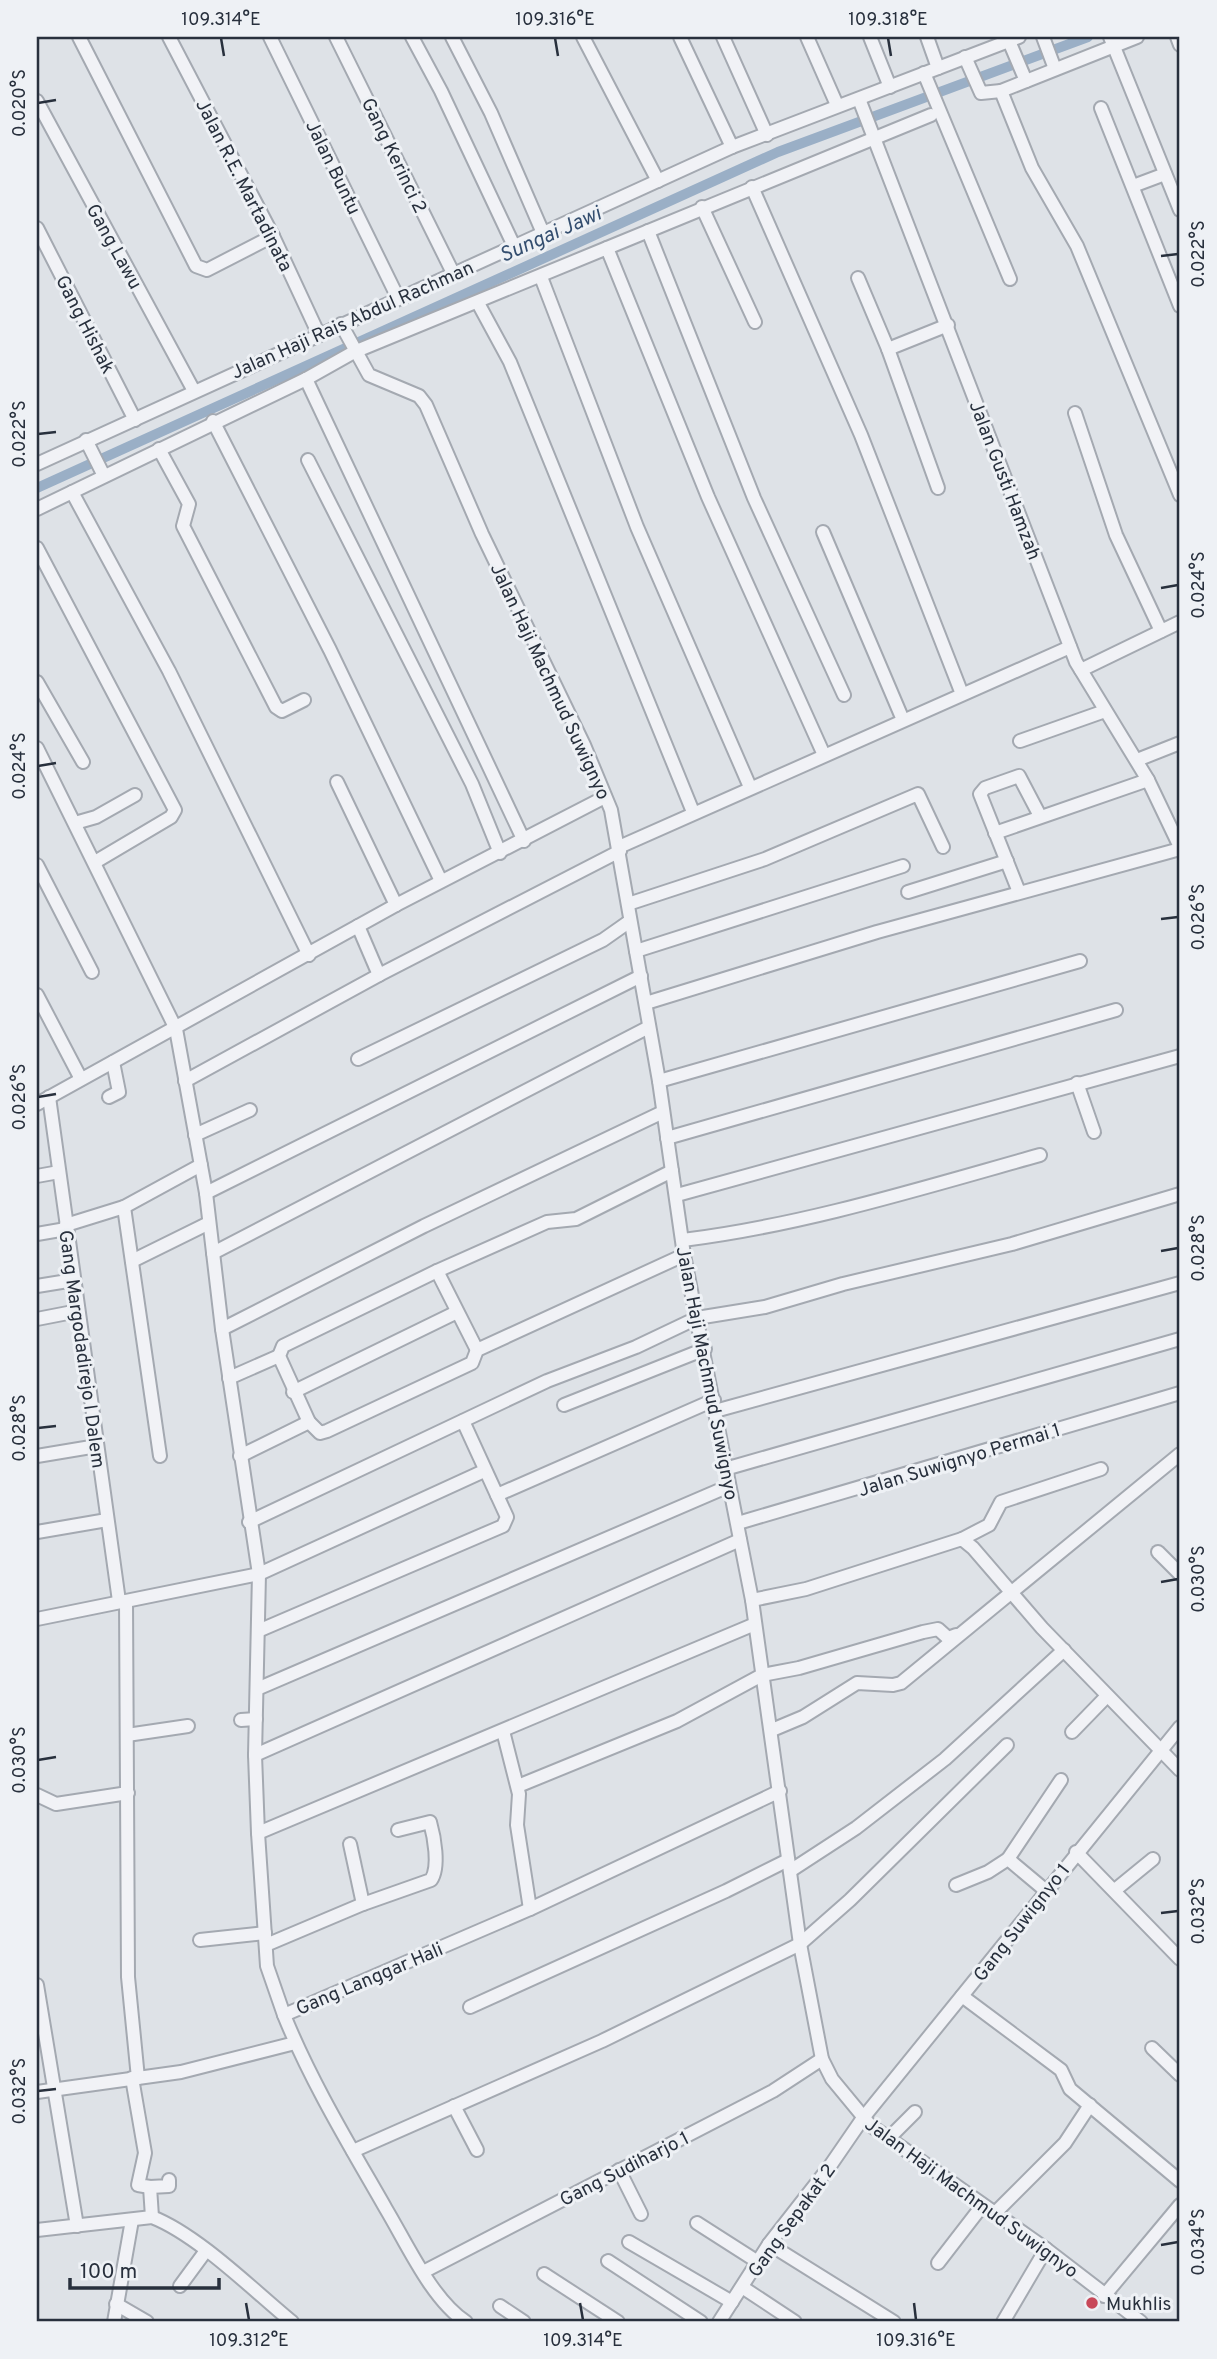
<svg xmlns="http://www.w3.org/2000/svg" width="1217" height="2359" viewBox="0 0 1217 2359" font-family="Overpass,sans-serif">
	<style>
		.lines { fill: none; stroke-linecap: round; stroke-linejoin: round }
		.canal { stroke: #9aafc6; stroke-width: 10 }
		.minor-casing { stroke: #a4a9b1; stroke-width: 16 }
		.minor { stroke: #f1f2f6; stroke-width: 12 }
		.ticks { fill: none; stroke: #28303d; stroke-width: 2.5 }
		.poi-dot { fill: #c84859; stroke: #eef1f5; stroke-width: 2.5 }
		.labels { text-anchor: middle; stroke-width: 6; stroke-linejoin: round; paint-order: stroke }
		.street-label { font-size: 19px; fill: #28303d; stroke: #eef1f5 }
		.poi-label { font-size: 19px; fill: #28303d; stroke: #eef1f5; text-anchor: start }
		.water-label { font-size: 21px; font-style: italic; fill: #344e6f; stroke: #eef1f5 }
		.neatline { fill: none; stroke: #28303d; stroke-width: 2.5 }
		.ticks-label { font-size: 18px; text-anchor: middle; fill: #28303d }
	</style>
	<rect width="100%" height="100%" fill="#dee2e7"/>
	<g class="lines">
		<path class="canal" d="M37 488 778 152 1088 37"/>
		<defs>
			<g id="minor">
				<path d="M79 37 196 266 207 270 273 236"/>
				<path d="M169 37 273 236 319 335"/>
				<path d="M270 37 398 298"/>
				<path d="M336 37 453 273"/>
				<path d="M412 37 441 91 514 246"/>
				<path d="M452 37 491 113 543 233"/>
				<path d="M583 37 658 181"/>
				<path d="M680 37 732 147"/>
				<path d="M723 37 767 135"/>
				<path d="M807 37 837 105"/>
				<path d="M870 37 890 87"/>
				<path d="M927 37 938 68"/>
				<path d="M1043 37 1055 69"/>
				<path d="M1110 37 1180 210"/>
				<path d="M1177 37 1180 45"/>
				<path d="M1009 41 1026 81"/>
				<path d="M965 57 981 93 1001 91 1032 168 1077 246 1180 495"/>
				<path d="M924 73 1010 279"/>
				<path d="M1001 91 1137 37"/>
				<path d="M859 99 1076 662 1148 780 1180 847"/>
				<path d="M37 101 194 391"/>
				<path d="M1101 108 1180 306"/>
				<path d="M1133 186 1165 174"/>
				<path d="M752 187 861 435 962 694"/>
				<path d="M702 207 755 322"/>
				<path d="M37 228 135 420"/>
				<path d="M648 231 754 498 844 695"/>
				<path d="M607 248 931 115"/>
				<path d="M541 277 637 527 750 787"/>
				<path d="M858 278 888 349 938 488"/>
				<path d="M478 303 510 362 693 812"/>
				<path d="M341 324 369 375 419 396 426 405 482 534 584 745 611 810 659 1081 684 1255 752 1600 800 1944 822 2059 832 2079 870 2125 1046 2249 1141 2322"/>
				<path d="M888 349 948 325"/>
				<path d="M306 379 524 841"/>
				<path d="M1075 413 1116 535 1161 631"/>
				<path d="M213 421 330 650 441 881"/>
				<path d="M86 440 104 476"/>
				<path d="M159 449 189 504 183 526 276 707 282 711 304 700"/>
				<path d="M308 460 472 784 500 853"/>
				<path d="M37 464 732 147 1019 37"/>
				<path d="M72 492 169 671 309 955"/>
				<path d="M37 509 306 379 354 352 607 248 708 497 824 755"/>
				<path d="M823 532 903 720"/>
				<path d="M37 548 175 810 171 817 95 862"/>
				<path d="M1081 670 1180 622"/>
				<path d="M37 682 83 762"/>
				<path d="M1020 741 1105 711"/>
				<path d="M37 748 176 1029 206 1193 222 1329 259 1574 255 1755 258 1833 267 1966 284 2015"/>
				<path d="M1137 760 1180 743"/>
				<path d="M337 782 396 905"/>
				<path d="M75 823 96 817 135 795"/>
				<path d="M995 833 1148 780"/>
				<path d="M619 847 1070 647"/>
				<path d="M37 865 92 972"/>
				<path d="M908 892 1007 861"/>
				<path d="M1019 892 980 794 985 788 1019 776 1040 816"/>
				<path d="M628 904 765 859 918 794 943 847"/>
				<path d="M358 926 379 975"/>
				<path d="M636 951 903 866"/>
				<path d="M37 995 81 1079"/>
				<path d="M646 1003 877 932 1180 849"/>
				<path d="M358 1059 603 940 630 921"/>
				<path d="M185 1081 379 975 620 851"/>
				<path d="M659 1081 1080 961"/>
				<path d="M1077 1083 1094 1132"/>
				<path d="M49 1097 119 1601"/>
				<path d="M109 1097 119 1092 113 1062"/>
				<path d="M37 1104 396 905 605 797"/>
				<path d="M195 1135 250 1110"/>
				<path d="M667 1138 1116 1010"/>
				<path d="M37 1176 59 1172"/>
				<path d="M206 1193 641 976"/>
				<path d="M677 1195 1180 1056"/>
				<path d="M124 1207 160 1456"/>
				<path d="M66 1225 124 1207 201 1165"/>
				<path d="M37 1234 66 1229"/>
				<path d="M683 1240C804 1225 922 1188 1040 1155"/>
				<path d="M213 1253 649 1027"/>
				<path d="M132 1261 209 1223"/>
				<path d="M437 1271 477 1350"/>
				<path d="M37 1286 74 1280"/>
				<path d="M37 1319 78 1311"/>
				<path d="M222 1329 424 1226 663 1112"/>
				<path d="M229 1378 279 1356"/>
				<path d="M293 1392 457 1312"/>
				<path d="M564 1405 705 1349"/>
				<path d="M715 1411 1180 1283"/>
				<path d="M309 1422 279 1356 283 1346 437 1271 547 1222 576 1219 672 1171"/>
				<path d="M37 1456 97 1446"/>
				<path d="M240 1456 309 1422 320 1433 327 1431 472 1363 477 1350 684 1255"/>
				<path d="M725 1469 1180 1339"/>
				<path d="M497 1495 714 1400"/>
				<path d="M249 1522 547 1381 636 1347 697 1318 765 1307 843 1284 1012 1244 1180 1194"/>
				<path d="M738 1523 1180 1393"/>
				<path d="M37 1532 107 1520"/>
				<path d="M962 1539 989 1525 1001 1502 1101 1469"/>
				<path d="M1158 1552 1180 1574"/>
				<path d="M752 1600 806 1589 962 1539 973 1548 1042 1628 1180 1770"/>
				<path d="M126 1601 128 1977 138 2078"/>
				<path d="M37 1619 259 1574 484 1471"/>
				<path d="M258 1631 503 1526 507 1517 463 1421"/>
				<path d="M257 1689 729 1486"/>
				<path d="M241 1720 256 1719"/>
				<path d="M772 1730 803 1717 857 1683 893 1685 901 1683 1180 1454"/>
				<path d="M503 1731 519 1794 517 1825 530 1909"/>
				<path d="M1072 1732 1107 1696"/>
				<path d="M127 1735 188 1726"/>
				<path d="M255 1755 740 1540"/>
				<path d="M518 1786 677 1721 762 1675 799 1668 923 1632 938 1629 948 1638 956 1635"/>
				<path d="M37 1795 56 1804 128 1793"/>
				<path d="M258 1833 755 1624"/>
				<path d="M350 1844 363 1904"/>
				<path d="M1076 1852 1180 1959"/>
				<path d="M1008 1859 1061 1780"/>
				<path d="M790 1871 856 1828 945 1759 1064 1650"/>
				<path d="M956 1885 988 1872 1008 1859 1045 1890"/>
				<path d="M1115 1890 1153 1859"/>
				<path d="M200 1940 265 1933"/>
				<path d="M266 1945 363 1904 431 1880C440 1867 434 1836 430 1822L398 1830"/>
				<path d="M37 1985 77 2226"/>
				<path d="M962 1996 1061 2070 1070 2089 1180 2181"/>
				<path d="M470 2007 726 1891 788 1860"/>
				<path d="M1152 2048 1180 2075"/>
				<path d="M132 2078 145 2153 138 2185 150 2187"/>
				<path d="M37 2092 181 2072 295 2043"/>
				<path d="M454 2106 477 2150"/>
				<path d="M889 2138 915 2112"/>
				<path d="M353 2151 602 2041 800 1944 850 1900 1007 1745"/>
				<path d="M619 2170 641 2214"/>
				<path d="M994 2214 1065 2143 1090 2105"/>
				<path d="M152 2217 150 2187 169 2186V2180"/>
				<path d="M697 2223 758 2262"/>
				<path d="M37 2230 152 2217C198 2235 253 2290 292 2322"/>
				<path d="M629 2242 732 2302"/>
				<path d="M769 2244 894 2322"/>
				<path d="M608 2261 701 2322"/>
				<path d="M938 2263 982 2206"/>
				<path d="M423 2272 773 2091 822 2059"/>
				<path d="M544 2274 618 2322"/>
				<path d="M180 2286 205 2252"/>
				<path d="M742 2287 795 2322"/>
				<path d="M1104 2296 1180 2205"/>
				<path d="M116 2304 147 2322"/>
				<path d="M500 2306 524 2322"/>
				<path d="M114 2322 132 2220"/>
				<path d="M466 2322C432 2300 407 2244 386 2209 350 2146 311 2082 284 2015L530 1909 780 1791"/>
				<path d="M719 2322 769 2244 830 2166 863 2118 1180 1727"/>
				<path d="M1003 2322 1046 2249"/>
			</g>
		</defs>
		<use href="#minor" class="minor-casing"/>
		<use href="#minor" class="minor"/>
	</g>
	<path class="ticks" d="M221 38 224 56M555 38 558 56M888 38 891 56M38 103 56 100M1161 256 1178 254M38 434 56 432M1161 588 1178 585M38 766 56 763M1161 919 1178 917M38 1097 56 1094M1161 1251 1178 1248M38 1428 56 1426M1161 1582 1178 1579M38 1760 56 1757M1161 1913 1178 1911M38 2091 56 2089M1161 2245 1178 2242M246 2303 249 2320M580 2303 583 2320M914 2303 916 2320"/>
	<circle class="poi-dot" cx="1092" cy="2303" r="7"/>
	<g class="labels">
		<g class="street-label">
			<text transform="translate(395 155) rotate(64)" y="7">Gang Kerinci 2</text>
			<text transform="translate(334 167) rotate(64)" y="7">Jalan Buntu</text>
			<text transform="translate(245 185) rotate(63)" y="7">Jalan R.E. Martadinata</text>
			<text transform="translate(115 246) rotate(61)" y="7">Gang Lawu</text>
			<text transform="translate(352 319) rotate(-24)" y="7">Jalan Haji Rais Abdul Rachman</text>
			<text transform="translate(86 324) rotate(63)" y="7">Gang Hishak</text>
			<text transform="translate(1006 480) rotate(69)" y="7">Jalan Gusti Hamzah</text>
			<text transform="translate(551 681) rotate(65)" y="7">Jalan Haji Machmud Suwignyo</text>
			<text transform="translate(83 1349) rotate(82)" y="7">Gang Margodadirejo I Dalem</text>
			<text transform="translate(708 1373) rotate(79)" y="7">Jalan Haji Machmud Suwignyo</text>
			<text transform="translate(959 1459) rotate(-17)" y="7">Jalan Suwignyo Permai 1</text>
			<text transform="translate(1021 1922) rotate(-52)" y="7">Gang Suwignyo 1</text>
			<text transform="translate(369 1978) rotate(-23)" y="7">Gang Langgar Hali</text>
			<text transform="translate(624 2168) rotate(-27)" y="7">Gang Sudiharjo 1</text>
			<text transform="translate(972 2197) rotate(36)" y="7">Jalan Haji Machmud Suwignyo</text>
			<text transform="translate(791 2220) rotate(-54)" y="7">Gang Sepakat 2</text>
		</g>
		<g class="poi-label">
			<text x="1106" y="2310">Mukhlis</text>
		</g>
		<g class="water-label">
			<text transform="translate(550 234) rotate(-24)" y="7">Sungai Jawi</text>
		</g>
	</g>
	<rect width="1217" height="2359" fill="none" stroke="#eef1f5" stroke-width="77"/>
	<path d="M70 2278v10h149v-10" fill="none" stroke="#28303d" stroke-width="3.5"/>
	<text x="80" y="2278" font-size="21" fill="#28303d" stroke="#eef1f5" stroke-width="5" paint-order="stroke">100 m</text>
	<rect x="38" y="38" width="1140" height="2282" class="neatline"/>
	<g class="ticks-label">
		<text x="221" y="25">109.314°E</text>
		<text x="555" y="25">109.316°E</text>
		<text x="888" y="25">109.318°E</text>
		<text transform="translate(19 103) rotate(-90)" y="6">0.020°S</text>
		<text transform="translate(1198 254) rotate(-90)" y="6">0.022°S</text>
		<text transform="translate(19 434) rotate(-90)" y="6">0.022°S</text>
		<text transform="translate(1198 585) rotate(-90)" y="6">0.024°S</text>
		<text transform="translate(19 766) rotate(-90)" y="6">0.024°S</text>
		<text transform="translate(1198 917) rotate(-90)" y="6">0.026°S</text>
		<text transform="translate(19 1097) rotate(-90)" y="6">0.026°S</text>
		<text transform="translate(1198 1248) rotate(-90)" y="6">0.028°S</text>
		<text transform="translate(19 1428) rotate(-90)" y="6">0.028°S</text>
		<text transform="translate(1198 1579) rotate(-90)" y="6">0.030°S</text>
		<text transform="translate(19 1760) rotate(-90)" y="6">0.030°S</text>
		<text transform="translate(1198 1911) rotate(-90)" y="6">0.032°S</text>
		<text transform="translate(19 2091) rotate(-90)" y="6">0.032°S</text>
		<text transform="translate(1198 2242) rotate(-90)" y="6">0.034°S</text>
		<text x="249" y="2346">109.312°E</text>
		<text x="583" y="2346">109.314°E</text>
		<text x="916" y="2346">109.316°E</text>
	</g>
</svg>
